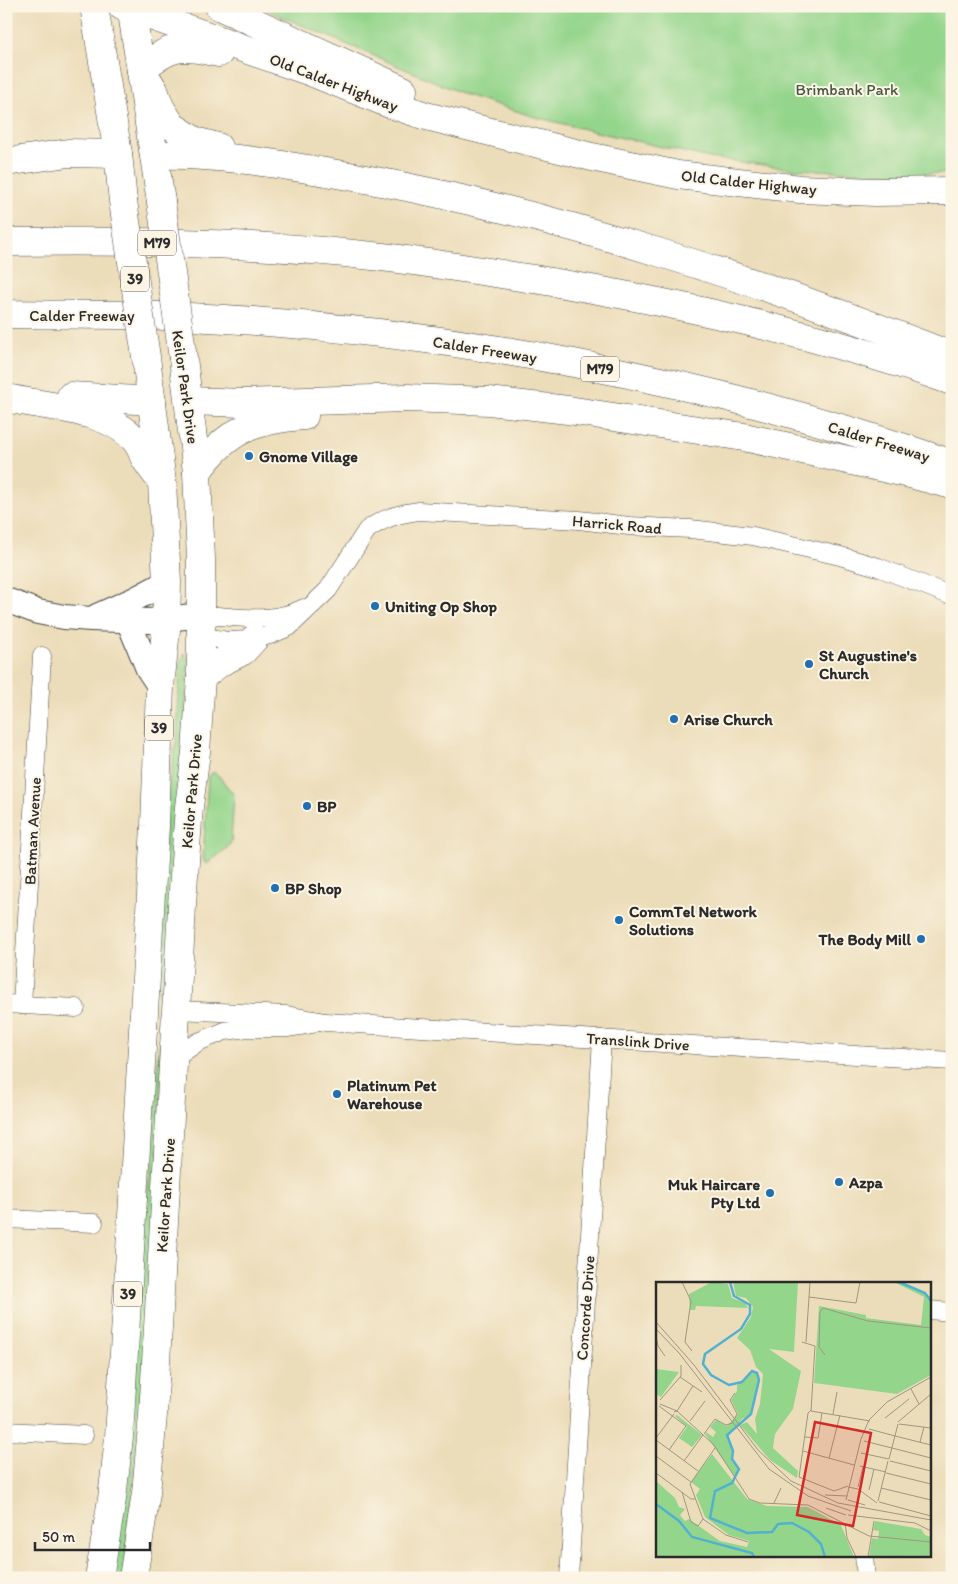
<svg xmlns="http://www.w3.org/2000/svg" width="958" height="1584" viewBox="0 0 958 1584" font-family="Itim,sans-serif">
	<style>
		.green { fill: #94d58c; stroke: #60805c }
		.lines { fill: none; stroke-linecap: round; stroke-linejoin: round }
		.minor-casing { stroke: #484640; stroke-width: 19 }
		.secondary-casing { stroke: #484640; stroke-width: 26 }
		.primary-casing { stroke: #484640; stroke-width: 29 }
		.motorway-casing { stroke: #484640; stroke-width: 29 }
		.minor { stroke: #fff; stroke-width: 18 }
		.secondary { stroke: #fff; stroke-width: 24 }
		.primary { stroke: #fff; stroke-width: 28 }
		.motorway { stroke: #fff; stroke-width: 28 }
		.primary-bridge-casing { stroke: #484640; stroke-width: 29; stroke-linecap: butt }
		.primary-bridge { stroke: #fff; stroke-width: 28 }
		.poi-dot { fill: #1f6fb2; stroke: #fcf5e5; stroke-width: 2 }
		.labels { text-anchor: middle; stroke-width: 4; stroke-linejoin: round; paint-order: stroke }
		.shield { fill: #fcf5e5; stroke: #6a6863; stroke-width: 1 }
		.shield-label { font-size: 15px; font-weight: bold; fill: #2b2b2b }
		.street-label { font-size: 16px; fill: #2b2b2b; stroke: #fcf5e5 }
		.park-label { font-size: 16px; fill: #455643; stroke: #fcf5e5 }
		.poi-label { font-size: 16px; font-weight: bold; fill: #2b2b2b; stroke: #fcf5e5; text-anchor: start }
		.inset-river { fill: none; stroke: #52b0d0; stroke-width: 2.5 }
		.inset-road { fill: none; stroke: #9f9681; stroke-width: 1 }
		.view { fill: #d62828; fill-opacity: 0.15; stroke: #d62828; stroke-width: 2.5 }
		.inset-edge { fill: none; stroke: #2b2b2b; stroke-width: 2.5 }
	</style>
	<rect width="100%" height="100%" fill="#fcf5e5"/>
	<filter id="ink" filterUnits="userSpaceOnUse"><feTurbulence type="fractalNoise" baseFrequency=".02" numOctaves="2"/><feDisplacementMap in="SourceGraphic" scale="10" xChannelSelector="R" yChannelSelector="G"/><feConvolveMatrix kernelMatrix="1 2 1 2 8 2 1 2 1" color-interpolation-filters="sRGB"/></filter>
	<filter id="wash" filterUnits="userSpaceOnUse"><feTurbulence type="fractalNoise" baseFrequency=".0096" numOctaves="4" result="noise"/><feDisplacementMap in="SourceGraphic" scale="20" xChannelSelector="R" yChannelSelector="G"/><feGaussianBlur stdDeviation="1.12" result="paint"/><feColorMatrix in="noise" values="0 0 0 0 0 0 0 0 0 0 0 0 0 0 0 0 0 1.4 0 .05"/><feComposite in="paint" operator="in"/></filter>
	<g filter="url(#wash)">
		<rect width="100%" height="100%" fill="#ecddba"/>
		<g class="green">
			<path d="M257 6H952V173L896 174 793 169 710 158 601 133 535 117 466 95Z"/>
			<path d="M185 653 188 660 167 998 158 1004 167 793 177 737 180 663Z"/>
			<path d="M212 773H215L218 775 234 795 231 842 227 848 207 864 204 862 203 858 208 777Z"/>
			<path d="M163 1035 154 1257 124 1578H108L146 1201 152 1158 158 1050Z"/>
		</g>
	</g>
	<g filter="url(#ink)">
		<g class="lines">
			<defs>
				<g id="minor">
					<path d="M201 615C236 616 270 625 304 608"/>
					<path d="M201 636 228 641 250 640 270 635 289 627 328 590 367 530C383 518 400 513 419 511L579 520 629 526 690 529 753 536 840 556 878 567 952 596"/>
					<path d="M6 1004 76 1008"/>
					<path d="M22 1005 42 656"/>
					<path d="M177 1010 286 1015 325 1022 952 1061"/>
					<path d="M174 1059 198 1042 225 1031 248 1028H287L312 1024"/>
					<path d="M6 1219 94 1223"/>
					<path d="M929 1310 952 1312"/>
					<path d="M6 1431 84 1435"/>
					<path d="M864 1555 866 1578"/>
					<path d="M569 1578 602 1039"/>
				</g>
				<g id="secondary">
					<path d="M6 600 38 612 64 617 91 619 150 621 201 615"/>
					<path d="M97 616 133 600 167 582"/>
					<path d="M128 620 148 669 160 687"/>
				</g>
				<g id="primary">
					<path d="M94 6 118 154 123 201"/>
					<path d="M122 6 311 72 390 104 426 116 592 157 678 175 800 189 875 192 952 191"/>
					<path d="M131 6 161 202"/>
					<path d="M219 6 403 90"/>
					<path d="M141 69C173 44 180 45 219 53"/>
					<path d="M201 677 221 662 243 651 254 639"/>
					<path d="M99 1578 112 1499 119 1437 155 826 160 687 166 630 167 582 162 482 146 357"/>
					<path d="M133 1578 146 1493 153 1415 183 889 189 807 196 752 201 677V559L197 472 183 358"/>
				</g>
				<g id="motorway">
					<path d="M141 69 154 90 160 107 172 126 195 141 218 147"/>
					<path d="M154 155C223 153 292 166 360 178 563 215 760 281 952 356"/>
					<path d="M6 162 68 153 118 154"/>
					<path d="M6 242C131 240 258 242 382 257 435 263 487 272 540 280 679 303 818 334 952 381"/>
					<path d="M6 314C67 315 129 314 190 317 448 330 708 379 952 464"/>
					<path d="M71 396 152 401"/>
					<path d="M6 398C46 407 107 408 135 440 140 445 142 451 144 457 149 465 156 474 162 482"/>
					<path d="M189 401 244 403 406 398 489 401 568 410 744 437 906 473 952 485"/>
					<path d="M197 472C227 430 253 420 304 416"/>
				</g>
			</defs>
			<use href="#minor" class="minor-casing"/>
			<use href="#secondary" class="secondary-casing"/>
			<use href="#primary" class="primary-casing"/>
			<use href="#motorway" class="motorway-casing"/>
			<use href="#minor" class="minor"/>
			<use href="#secondary" class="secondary"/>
			<use href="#primary" class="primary"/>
			<use href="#motorway" class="motorway"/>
			<defs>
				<g id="primary-bridge">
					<path d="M123 201 146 357"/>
					<path d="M161 202 183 358"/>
				</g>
			</defs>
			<use href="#primary-bridge" class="primary-bridge-casing"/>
			<use href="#primary-bridge" class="primary-bridge"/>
		</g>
	</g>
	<g class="poi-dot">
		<circle cx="249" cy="456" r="5"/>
		<circle cx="375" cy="606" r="5"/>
		<circle cx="809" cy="664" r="5"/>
		<circle cx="674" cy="719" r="5"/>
		<circle cx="307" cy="806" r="5"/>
		<circle cx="275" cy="888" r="5"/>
		<circle cx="619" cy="920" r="5"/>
		<circle cx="921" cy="939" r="5"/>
		<circle cx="337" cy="1094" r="5"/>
		<circle cx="839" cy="1182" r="5"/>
		<circle cx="770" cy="1193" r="5"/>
	</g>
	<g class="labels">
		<g class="shield">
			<rect x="138" y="230.5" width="38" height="25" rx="4"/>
			<rect x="121" y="266.5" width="28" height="25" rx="4"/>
			<rect x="581" y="356.5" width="38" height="25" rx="4"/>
			<rect x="145" y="715.5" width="28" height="25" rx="4"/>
			<rect x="114" y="1281.5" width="28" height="25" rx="4"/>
		</g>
		<g class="shield-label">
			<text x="157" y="248">M79</text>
			<text x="135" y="284">39</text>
			<text x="600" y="374">M79</text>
			<text x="159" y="733">39</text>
			<text x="128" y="1299">39</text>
		</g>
		<g class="street-label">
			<text transform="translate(334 82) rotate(21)" y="6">Old Calder Highway</text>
			<text transform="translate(749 182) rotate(6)" y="6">Old Calder Highway</text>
			<text x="82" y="321">Calder Freeway</text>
			<text transform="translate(485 349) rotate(9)" y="6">Calder Freeway</text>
			<text transform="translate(186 387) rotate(82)" y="6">Keilor Park Drive</text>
			<text transform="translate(879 441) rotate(17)" y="6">Calder Freeway</text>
			<text transform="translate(617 524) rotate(5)" y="6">Harrick Road</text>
			<text transform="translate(191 791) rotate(-85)" y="6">Keilor Park Drive</text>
			<text transform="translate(32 831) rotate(-87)" y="6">Batman Avenue</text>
			<text transform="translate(638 1041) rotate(4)" y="6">Translink Drive</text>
			<text transform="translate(165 1195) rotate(-86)" y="6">Keilor Park Drive</text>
			<text transform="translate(585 1308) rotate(-86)" y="6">Concorde Drive</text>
		</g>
		<g class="park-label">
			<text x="847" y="95">Brimbank Park</text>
		</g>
		<g class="poi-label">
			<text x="259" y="462">Gnome Village</text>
			<text x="385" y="612">Uniting Op Shop</text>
			<text x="819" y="661">St Augustine's<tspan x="819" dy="18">Church</tspan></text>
			<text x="684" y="725">Arise Church</text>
			<text x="317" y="812">BP</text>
			<text x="285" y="894">BP Shop</text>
			<text x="629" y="917">CommTel Network<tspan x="629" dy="18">Solutions</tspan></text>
			<text x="911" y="945" text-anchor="end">The Body Mill</text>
			<text x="347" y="1091">Platinum Pet<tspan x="347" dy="18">Warehouse</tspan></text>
			<text x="849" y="1188">Azpa</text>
			<text x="760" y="1190" text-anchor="end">Muk Haircare<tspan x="760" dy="18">Pty Ltd</tspan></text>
		</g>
	</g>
	<g transform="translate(656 1282)">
		<rect width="275" height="275" fill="#ecddba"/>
		<path d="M56 0 72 2 76 16 89 21 92 26 40 24 39 28H34L33 12ZM77 0H142L138 70 113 67 145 89 137 127 119 152 117 166 142 189 141 196 114 178 84 143 91 140 101 152 99 137 104 122 107 92 100 85 94 68 81 56 95 35 97 25 90 16 80 14ZM238 0H247L275 15V93L241 112 158 101 163 24 210 33V36L265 43 268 15ZM0 87 23 90 5 115 0 112ZM95 90 101 91 103 98 95 132 86 137 71 156 76 167 75 177 83 186 79 195 49 152 50 150 57 155 60 150 54 145 60 138 71 144 82 132 75 118 81 109V103ZM21 133 46 153 36 165 23 156 31 145 19 134ZM56 172 91 217 111 224 152 225 185 243 198 275H0V199L19 216 23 225 29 227 24 233 29 239 33 237 64 259 91 265 93 259 73 253 49 235 40 213 44 207 35 200ZM219 239 265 247 269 253 275 255 274 275H213L216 256 222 257 223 249 217 248Z" fill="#94d58c"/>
		<path class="inset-river" d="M74 0 78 14 94 23V32L85 47 49 72 47 82 55 93 73 103 86 100 96 89 101 91 103 98 95 132 71 153 77 169 76 177 83 187 76 201 59 209 54 236 91 251 116 250 122 242 136 241 153 250 165 262 169 275M243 0 269 11 275 19M0 222 23 239 36 255 96 271 98 275"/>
		<path class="inset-road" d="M26 0 35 19 29 60 36 69M153 15 200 21 204 0M0 40 38 83 102 168 135 199 182 221 275 238M0 47 23 71 113 187 152 214 195 229M0 55 2 64 9 74M146 60 159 64 155 129 214 139M150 60 154 0M169 73 163 65 164 30 167 26 212 39 275 46M24 95 46 110M255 107 263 122M4 118 25 94V83M4 122 21 129 18 130M3 124 30 144 13 168M155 128 152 131 143 195 178 209 192 204M21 129 37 104M21 129 58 163 93 217 104 221 152 223 191 243M177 132 181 110M229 136 253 117M34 139 49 119M242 140 275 112M243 142 275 146M213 147 239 154M48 152 59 137 70 143 76 141 81 132 74 118 79 111M239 154 275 163M149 155 162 156 166 131M0 156 18 132M0 158 42 189M208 159 236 166M264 160 268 145M59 166 34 202 47 237 70 253 92 260M236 166 275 176M147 169 198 183M205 171 233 177M0 174 35 200M173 176 184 133M233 177 242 142M28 179 47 153M234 179 275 189M204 184 230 190M0 191 35 217H40M230 191 275 202M192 205 202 207 221 221M202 205 207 185M225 206 275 218M213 208 218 187M26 210 35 240 42 244 47 237M169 213 191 214M190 218 205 157 213 138 231 120 275 95M192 218 209 223M222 219 232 179M223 220 275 234M118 221 125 206M170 226 190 233M192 233 259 241 275 249M189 241 191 256 200 275M191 243 213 254 275 260M212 275 218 239"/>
		<path class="view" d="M159 140 215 151 197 244 141 233Z"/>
		<rect width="275" height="275" class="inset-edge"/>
	</g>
	<rect width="958" height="1584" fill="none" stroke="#fcf5e5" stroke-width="25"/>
	<path d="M35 1542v8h115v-8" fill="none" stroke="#2b2b2b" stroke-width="2.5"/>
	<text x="42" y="1542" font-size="15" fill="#2b2b2b" stroke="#fcf5e5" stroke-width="4" paint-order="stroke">50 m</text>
</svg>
